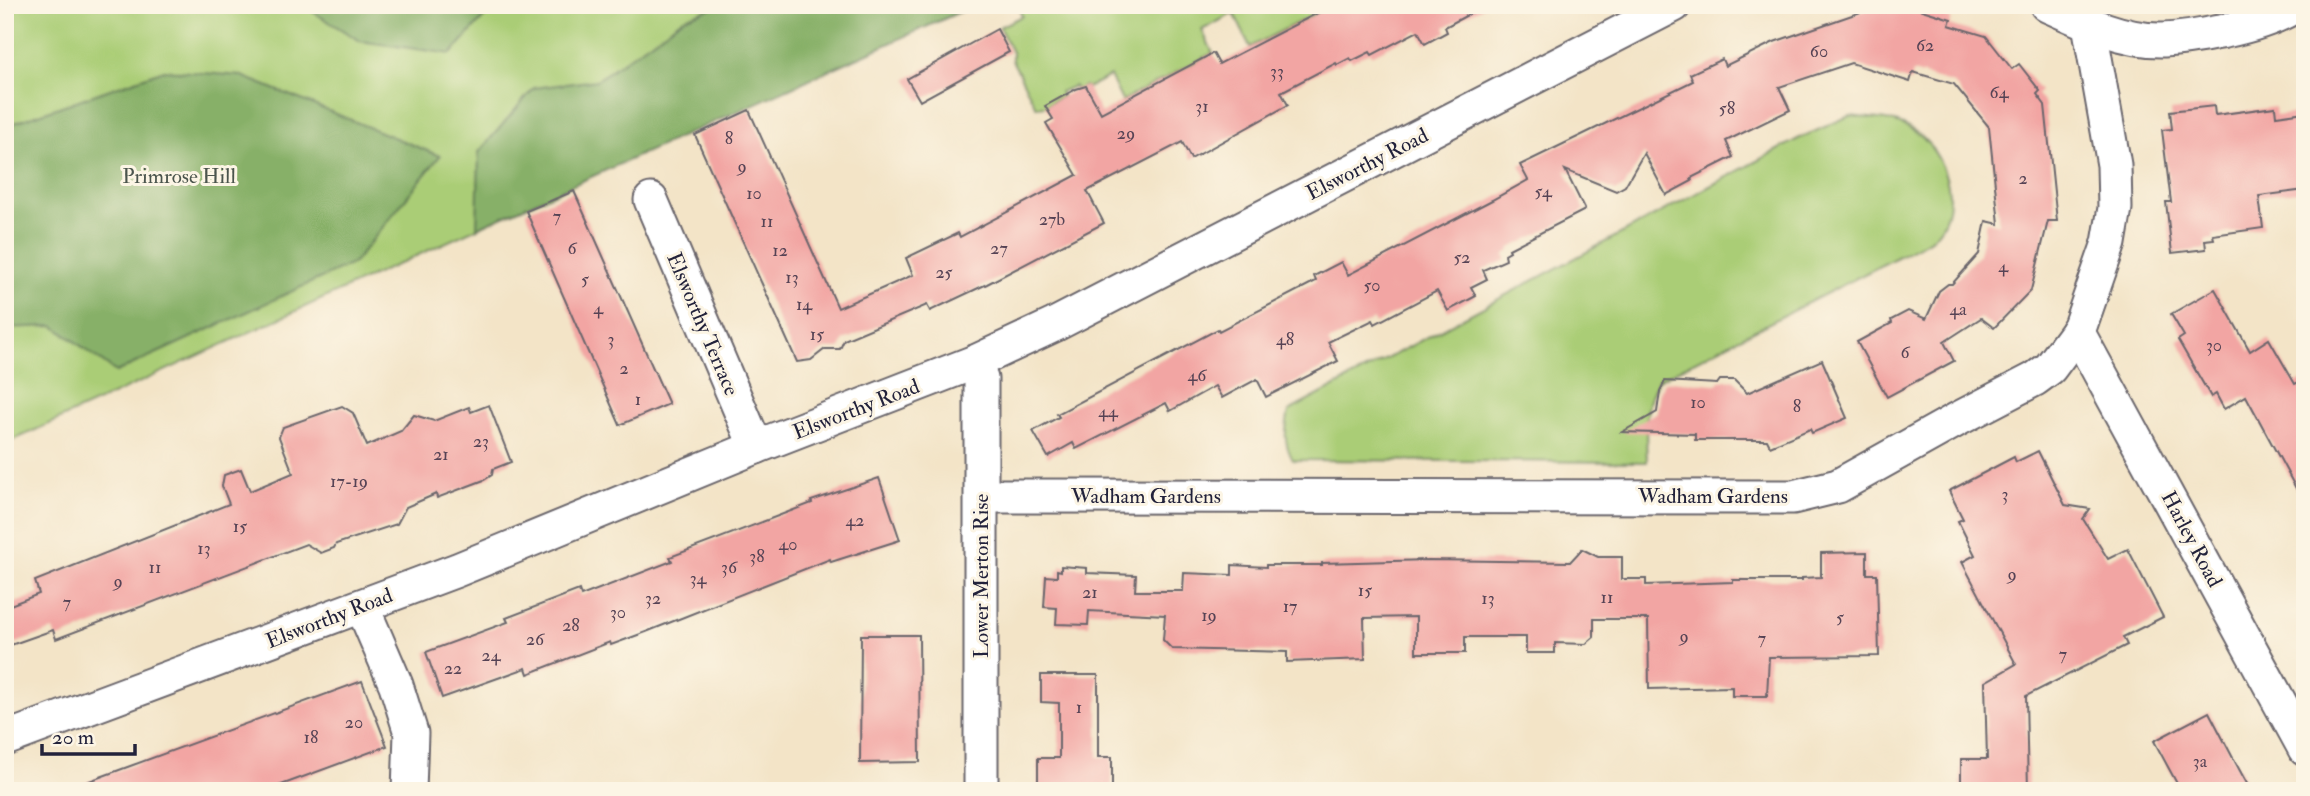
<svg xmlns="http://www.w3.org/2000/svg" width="2310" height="796" viewBox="0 0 2310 796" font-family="'IM FELL Double Pica',serif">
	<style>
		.green { fill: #aacd76; stroke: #667858; stroke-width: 2 }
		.forest { fill: #87b067; stroke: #546951; stroke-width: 2 }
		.building { fill: #f2a5a3 }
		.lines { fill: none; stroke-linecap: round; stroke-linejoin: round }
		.street-casing { stroke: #6b666c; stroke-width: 37 }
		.street { stroke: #fff; stroke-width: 33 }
		.labels { text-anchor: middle; stroke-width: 6; stroke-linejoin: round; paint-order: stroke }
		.number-label { font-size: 18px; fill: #564355 }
		.street-label { font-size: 21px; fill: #22223b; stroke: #fcf5e5 }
		.park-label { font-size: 21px; fill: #4b554d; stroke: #fcf5e5 }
	</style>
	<rect width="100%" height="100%" fill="#fcf5e5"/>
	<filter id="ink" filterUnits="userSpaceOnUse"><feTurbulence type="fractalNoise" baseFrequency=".0143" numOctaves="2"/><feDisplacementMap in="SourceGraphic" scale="14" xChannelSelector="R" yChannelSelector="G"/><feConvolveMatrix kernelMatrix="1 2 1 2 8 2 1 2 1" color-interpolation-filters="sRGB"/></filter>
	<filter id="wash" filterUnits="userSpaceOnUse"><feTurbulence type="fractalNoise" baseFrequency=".00686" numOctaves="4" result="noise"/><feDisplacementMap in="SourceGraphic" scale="28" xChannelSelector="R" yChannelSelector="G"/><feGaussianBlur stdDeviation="1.57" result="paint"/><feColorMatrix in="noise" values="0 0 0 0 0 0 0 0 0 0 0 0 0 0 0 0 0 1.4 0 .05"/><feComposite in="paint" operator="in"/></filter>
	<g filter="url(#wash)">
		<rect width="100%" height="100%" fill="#f3e4c7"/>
		<g class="green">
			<path d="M5 5H975L663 143 5 444Z"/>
			<path d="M1017 5H1333L1250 47 1234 13 1202 30 1213 53 1122 101 1110 76 1087 88 1085 86 1076 90 1074 86 1060 92 1062 96 1045 106 1036 107 1012 60V52L999 27 1022 16Z"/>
			<path d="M1849 116C1867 118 1886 118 1903 125 1941 140 1966 203 1935 235 1929 242 1916 247 1907 252L1658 380C1643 410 1646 430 1647 462L1293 460C1283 442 1285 431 1289 411L1798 139Z"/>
		</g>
		<g class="forest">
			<path d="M302 5H495L451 54 360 41Z"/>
			<path d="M719 5H975L477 228 479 152 534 88 597 80 684 18Z"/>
			<path d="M164 70 242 76 440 156 354 263 116 372 54 326 5 328V126Z"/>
		</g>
		<g id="blocks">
			<g class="building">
				<path d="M1333 5H1486L1445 27 1447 32 1425 44 1418 31 1372 55 1370 52 1352 61 1350 58 1337 65 1336 63 1281 92 1288 105 1191 159 1182 142 1087 191 1104 223 987 284 930 311 927 305 844 340 840 349H825L811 360 797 362 695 135 749 110 838 308 913 275 906 258 958 233 960 237 1077 175 1046 123 1053 119 1045 106 1076 89 1086 86 1101 113 1213 53 1219 64Z"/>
				<path d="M1881 5H1906L1951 19 1949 25 1986 36 2012 69 2019 64 2040 91 2037 94 2045 105 2057 221H2048L2031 290 1994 328 1981 318 1944 342 1954 361 1887 397 1857 342 1892 323 1891 320 1908 311 1926 319 1939 291 1948 284H1952L1979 254 1986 221 1999 224 1989 127 1954 84 1913 72 1910 82 1851 63 1779 87 1790 110 1726 141 1733 157 1691 178 1692 181 1666 195 1644 153 1625 186 1616 191 1565 170 1585 210 1509 249 1510 251 1505 254 1506 260 1483 270 1487 279 1471 287 1476 296 1448 311 1437 291 1375 324 1373 320 1328 342 1338 361 1266 397 1257 379 1222 398 1215 386 1170 411 1166 403 1076 449 1073 443 1048 457 1033 431 1059 417 1057 414 1218 329 1219 331 1316 281 1314 276 1341 262 1348 275 1492 200 1528 180 1520 165 1693 81 1690 74 1722 59 1725 66 1774 42Z"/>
				<path d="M997 29 1009 52 920 101 907 79Z"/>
				<path d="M2214 106 2215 115 2275 107 2276 116 2305 112V190L2259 196 2263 228 2213 235 2214 239 2205 240 2206 249 2172 253 2166 202H2171L2162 130 2172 129 2170 111Z"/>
				<path d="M574 191 669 404 620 425 526 211Z"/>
				<path d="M2215 289 2250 351 2269 339 2295 384 2305 379V505L2246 396 2224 409 2216 394 2211 397 2178 340 2184 336 2171 314Z"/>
				<path d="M1822 360 1847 418 1812 433 1810 429 1770 446 1767 440H1695V434L1622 432 1657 412 1660 391 1665 381 1717 384 1720 380H1734L1747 393Z"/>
				<path d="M489 405 511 462 493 469 492 475 484 480 437 498 436 494 406 507 397 524 336 544 334 548 321 553 306 544 56 639 53 630 5 647V607L39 594 35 581 229 504 222 486 224 475 241 469 250 491 293 473 279 437 283 427 342 406 353 413 367 446 401 431 414 415 434 421 469 407 471 412Z"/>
				<path d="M2038 451 2065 505 2090 509 2083 519 2108 559 2128 549 2163 617 2123 637 2127 645 2026 696 2028 791H1961V759H1987L1985 682 2016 664 1962 562 1975 555 1958 521 1963 519 1949 491 2014 457 2016 462Z"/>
				<path d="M879 478 900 540 831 562 830 559 646 632 611 645 610 642 528 674 526 668 442 698 426 652 508 622 506 618 579 590 581 596 672 561 670 557 812 503 811 501Z"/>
				<path d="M1582 549 1598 557H1622V579H1646V585L1733 582V580H1802V578L1821 577V553L1867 552V574H1877L1879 656 1769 657 1767 696H1732V687L1649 689 1648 619H1594V637L1586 644 1555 643V653H1526V637H1465V653H1416V617L1364 618 1365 659 1287 662V652L1172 649 1163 640 1165 615 1089 611 1088 625 1056 624 1057 608 1044 607 1046 576 1057 577V570L1061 571V566L1087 568V573L1136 575 1135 591H1183L1184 573 1232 575V565L1266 567V565H1322V563L1429 560 1570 562Z"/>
				<path d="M861 635H919L920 762 860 763Z"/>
				<path d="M1041 675H1098V757H1112V791H1038V758H1059V703L1041 702Z"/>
				<path d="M362 681 387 746 265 791H74L73 787Z"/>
				<path d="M2209 712 2233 758 2251 791H2181L2154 741Z"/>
			</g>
		</g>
	</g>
	<g filter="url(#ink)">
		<use href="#blocks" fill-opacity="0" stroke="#6b666c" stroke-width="2"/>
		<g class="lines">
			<defs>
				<g id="street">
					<path d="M2047 5C2082 21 2121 40 2160 40 2182 40 2203 35 2225 31 2249 26 2275 19 2296 5"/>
					<path d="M651 200 756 447"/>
					<path d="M2077 331 2305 749"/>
					<path d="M975 362 981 379V791"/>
					<path d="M982 496 1793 497 1838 486 1958 419 2035 379 2050 368 2079 329 2109 243 2115 208 2114 165 2089 24"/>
					<path d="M362 606 396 685 411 733 409 791"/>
					<path d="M5 739 457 570 756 447 975 362 1054 325 1674 5"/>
				</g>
			</defs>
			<use href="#street" class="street-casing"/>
			<use href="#street" class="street"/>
		</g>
	</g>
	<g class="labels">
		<g class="number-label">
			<text x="1925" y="51">62</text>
			<text x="1819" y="57">60</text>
			<text x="1277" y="77">33</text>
			<text x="1999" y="98">64</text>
			<text x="1202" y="112">31</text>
			<text x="1727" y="114">58</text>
			<text x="1126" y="139">29</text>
			<text x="729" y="144">8</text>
			<text x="742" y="172">9</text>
			<text x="2023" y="184">2</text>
			<text x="1543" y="197">54</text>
			<text x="754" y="199">10</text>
			<text x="557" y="222">7</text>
			<text x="1052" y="225">27b</text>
			<text x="767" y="227">11</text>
			<text x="572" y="254">6</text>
			<text x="999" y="254">27</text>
			<text x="780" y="256">12</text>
			<text x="1462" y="263">52</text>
			<text x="2003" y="272">4</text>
			<text x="944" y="278">25</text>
			<text x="792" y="283">13</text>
			<text x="585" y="285">5</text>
			<text x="1372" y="291">50</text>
			<text x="804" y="310">14</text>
			<text x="598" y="314">4</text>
			<text x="1958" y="315">4a</text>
			<text x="817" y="340">15</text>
			<text x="611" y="345">3</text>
			<text x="1285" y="345">48</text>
			<text x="2214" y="351">30</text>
			<text x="1905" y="358">6</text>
			<text x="624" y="374">2</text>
			<text x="1197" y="381">46</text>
			<text x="638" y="405">1</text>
			<text x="1698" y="408">10</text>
			<text x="1797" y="412">8</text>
			<text x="1108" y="417">44</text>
			<text x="481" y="447">23</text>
			<text x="441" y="460">21</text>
			<text x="349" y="487">17-19</text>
			<text x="2005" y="500">3</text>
			<text x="855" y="526">42</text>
			<text x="240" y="532">15</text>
			<text x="788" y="550">40</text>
			<text x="204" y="554">13</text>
			<text x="757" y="562">38</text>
			<text x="155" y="573">11</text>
			<text x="729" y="573">36</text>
			<text x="2012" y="580">9</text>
			<text x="698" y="584">34</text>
			<text x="118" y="587">9</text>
			<text x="1365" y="596">15</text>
			<text x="1090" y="598">21</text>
			<text x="1607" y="603">11</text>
			<text x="653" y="604">32</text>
			<text x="1488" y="604">13</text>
			<text x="67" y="608">7</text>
			<text x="1290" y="612">17</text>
			<text x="618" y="618">30</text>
			<text x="1209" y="621">19</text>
			<text x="1840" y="623">5</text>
			<text x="571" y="631">28</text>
			<text x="1684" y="642">9</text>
			<text x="1762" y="644">7</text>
			<text x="535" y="645">26</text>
			<text x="2063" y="660">7</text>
			<text x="491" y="661">24</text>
			<text x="453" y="674">22</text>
			<text x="1079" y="713">1</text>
			<text x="354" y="728">20</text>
			<text x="311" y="743">18</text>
			<text x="2200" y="767">3a</text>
		</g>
		<g class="street-label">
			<text transform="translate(1367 164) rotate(-27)" y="7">Elsworthy Road</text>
			<text transform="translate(703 324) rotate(67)" y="7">Elsworthy Terrace</text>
			<text transform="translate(856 409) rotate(-21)" y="7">Elsworthy Road</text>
			<text x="1146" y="503">Wadham Gardens</text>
			<text x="1713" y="503">Wadham Gardens</text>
			<text transform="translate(2192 539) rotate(62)" y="7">Harley Road</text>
			<text transform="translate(981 576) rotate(-90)" y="7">Lower Merton Rise</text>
			<text transform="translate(329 618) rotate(-21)" y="7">Elsworthy Road</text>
		</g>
		<g class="park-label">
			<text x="179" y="183">Primrose Hill</text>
		</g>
	</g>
	<rect width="2310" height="796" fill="none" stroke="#fcf5e5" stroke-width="28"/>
	<path d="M42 744v10h93v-10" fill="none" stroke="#22223b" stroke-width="3.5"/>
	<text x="52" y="744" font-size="21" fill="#22223b" stroke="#fcf5e5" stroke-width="5" paint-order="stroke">20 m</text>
</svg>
